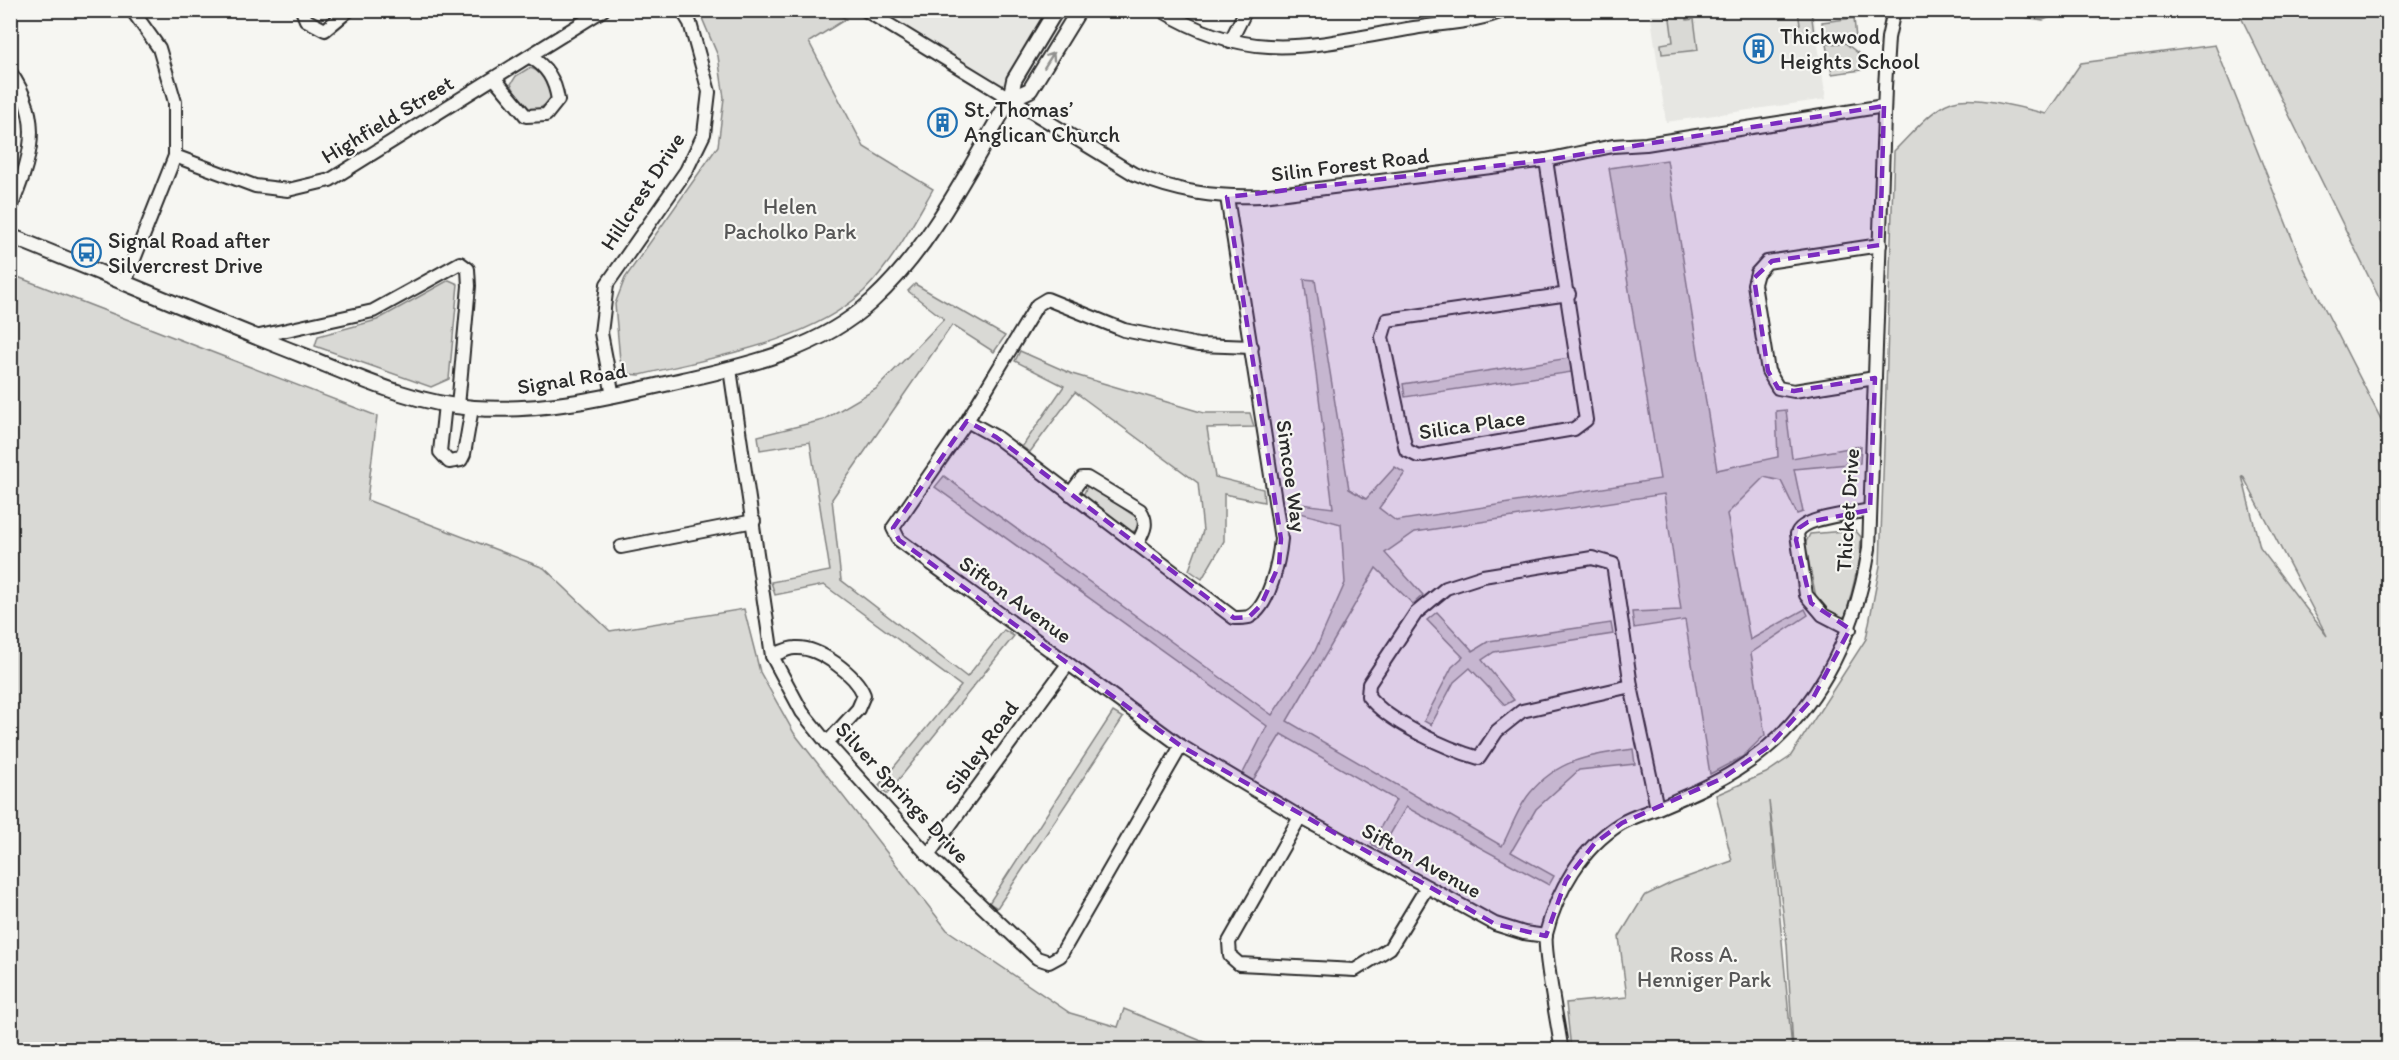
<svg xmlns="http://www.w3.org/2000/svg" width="2399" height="1060" viewBox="0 0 2399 1060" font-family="Itim,sans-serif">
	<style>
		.built { fill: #e7e7e3 }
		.green { fill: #d9d9d5; stroke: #828280; stroke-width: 1.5; fill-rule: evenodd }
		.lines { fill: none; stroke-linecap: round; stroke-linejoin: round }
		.minor-casing { stroke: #2b2b2b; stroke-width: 16 }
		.tertiary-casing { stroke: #2b2b2b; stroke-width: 18 }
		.minor { stroke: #f6f6f2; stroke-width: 12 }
		.tertiary { stroke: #f6f6f2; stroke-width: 14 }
		.oneway { stroke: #90908e }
		.marked { fill: #7b2cbf; fill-opacity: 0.2; stroke: #7b2cbf; stroke-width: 4.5; stroke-dasharray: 12 8; stroke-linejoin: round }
		.labels { text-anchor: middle; stroke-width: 4.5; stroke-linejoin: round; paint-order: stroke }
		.poi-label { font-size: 22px; fill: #2b2b2b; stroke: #f6f6f2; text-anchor: start }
		.street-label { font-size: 22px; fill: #2b2b2b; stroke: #f6f6f2 }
		.park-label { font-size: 22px; fill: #565656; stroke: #f6f6f2 }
	</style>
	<rect width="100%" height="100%" fill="#f6f6f2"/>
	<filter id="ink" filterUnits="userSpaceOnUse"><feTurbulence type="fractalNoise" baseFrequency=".0167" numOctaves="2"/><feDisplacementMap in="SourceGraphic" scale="12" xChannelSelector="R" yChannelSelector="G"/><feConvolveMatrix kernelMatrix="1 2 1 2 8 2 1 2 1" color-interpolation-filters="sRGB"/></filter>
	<g filter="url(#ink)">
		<g class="built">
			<path d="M907 11H1056L1010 99 896 29Z"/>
			<path d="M1650 11H1813L1826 99 1666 122Z"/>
		</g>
		<g class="green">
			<path d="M699 11H833L846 19 809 42 864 147 933 189C913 224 893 262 864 291 811 342 710 358 640 375L626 374 620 360 615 304 625 278 718 146 724 98 718 56Z"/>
			<path d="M1669 11H1686L1687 20 1694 19 1698 50 1662 54 1661 44 1673 42Z"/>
			<path d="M1798 11H1811L1814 34 1795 36 1794 26 1800 25Z"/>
			<path d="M1985 11H2067L2043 20Z"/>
			<path d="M2238 11H2388V316Z"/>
			<path d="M1854 18 1856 39 1824 42 1822 22Z"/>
			<path d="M1845 43 1858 53 1861 70 1832 74 1827 44Z"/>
			<path d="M2215 45 2304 268 2388 433V1045L2384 1050 1793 1049 1787 944 1769 801 1792 1049H1571L1566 1003 1627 997 1619 937 1644 896 1673 882 1732 861 1716 795 1766 773 1790 757 1866 639 1880 566 1894 151C1911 135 1935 103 1959 100 1981 97 2024 108 2046 114L2081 63ZM2242 476H2243L2327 636 2260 548Z"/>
			<path d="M529 68C538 68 553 87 551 96 549 104 540 108 533 112L524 109 511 84 516 76Z"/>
			<path d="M1667 160 1717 470 1778 457 1776 411 1786 410 1792 458 1861 446 1860 463 1794 469 1803 512 1797 514 1781 481 1764 477 1727 514 1750 640 1805 609 1808 615 1751 653 1765 735 1742 757 1710 774 1685 620 1634 628 1632 612 1681 610 1664 494 1415 532 1385 553 1423 595 1413 604 1376 568 1287 721 1502 846C1511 829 1518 807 1530 793 1559 758 1592 755 1633 749L1635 764 1579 770 1536 809 1511 852 1554 876 1549 885 1406 807 1381 850 1371 844 1396 800 1281 734 1252 782 1242 775 1267 726 935 487 944 476 1272 715 1315 651 1345 583 1341 524 1293 511V503L1333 508 1304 279 1315 280 1349 489 1366 499 1395 467 1405 473 1379 508 1396 521 1660 479 1609 168Z"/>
			<path d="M10 274 377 416 367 500 544 568 610 631 744 609 760 672 794 733 947 930 1070 1013 1118 1027 1124 1009 1221 1049H11Z"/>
			<path d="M449 280 458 284 449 379 431 387 315 346 318 336 377 320Z"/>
			<path d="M915 284 1005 336 994 352 952 325 832 499 841 580 967 677 1004 630 1014 636 887 794 879 785 961 686 824 585 775 595 771 582 830 571 810 442 760 450 758 436 823 420 876 389 944 319 908 291Z"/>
			<path d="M1020 351 1072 374 1204 413H1250L1254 427 1207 428 1215 477 1263 489 1264 502 1224 494V541L1202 579 1189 570 1203 531 1198 483 1075 392 1030 452 1022 447 1064 386 1015 361Z"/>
			<path d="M1569 358 1572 372 1405 397 1403 384Z"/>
			<path d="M1088 484 1140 520 1138 530 1131 532 1083 496Z"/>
			<path d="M1855 530 1861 537 1860 558 1846 615 1839 620 1817 602 1805 544 1810 534Z"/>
			<path d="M1437 612 1473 651 1489 641 1611 623 1613 634 1494 652 1482 660 1514 700 1505 705 1470 668 1454 682 1431 725 1424 721 1452 667 1463 657 1427 620Z"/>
			<path d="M1113 712 1123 718 997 908 989 903Z"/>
		</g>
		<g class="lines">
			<defs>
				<g id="minor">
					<path d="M302 10 306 20 325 30 349 10"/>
					<path d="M865 10 1134 174C1176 192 1216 198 1262 196L1546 160 1613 146 1646 144 1884 106"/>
					<path d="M1161 10C1255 67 1314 44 1414 28 1443 23 1478 22 1505 10"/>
					<path d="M1230 42 1246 10"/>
					<path d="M10 72C45 121 30 160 10 210"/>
					<path d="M495 79 526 116 546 115 558 100C555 80 547 66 530 57"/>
					<path d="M175 156 255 186 288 190 330 180 603 10"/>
					<path d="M1546 160 1586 420 1574 429 1418 456 1406 450 1382 337 1387 320 1569 294"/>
					<path d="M125 282 175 156V102L159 48 132 10"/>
					<path d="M255 337 373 311 460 263 468 269 469 286 458 406"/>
					<path d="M1252 347 1198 345 1124 330 1047 299 1037 305 967 421 893 528 899 540 1181 746 1300 817 1495 924 1524 933 1546 936"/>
					<path d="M730 369 772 656 802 712 827 743 928 855 1037 958 1049 962 1060 956 1181 746"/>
					<path d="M1875 378 1794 391 1778 388 1768 371 1754 284 1757 273 1767 262 1880 245"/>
					<path d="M613 396 601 333 607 284 686 171 704 134 709 92 690 23 682 10"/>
					<path d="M445 404 440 452 449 462 461 460 464 454 472 408"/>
					<path d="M967 421 996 437 1234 618C1238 618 1245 618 1249 617 1270 607 1279 559 1281 539L1227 197"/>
					<path d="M1070 494 1082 478H1087L1140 510C1149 523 1144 531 1137 544"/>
					<path d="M621 547 754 521"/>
					<path d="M1850 629 1823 615 1806 595 1797 534C1802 517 1852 514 1870 510"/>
					<path d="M772 656C779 653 788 648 795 648 819 646 856 675 864 695L858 709 827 743"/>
					<path d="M1631 686 1522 711 1497 731 1479 758C1447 749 1388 722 1368 696L1369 684 1416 613 1446 588 1483 576 1592 558 1613 564 1631 686 1657 808"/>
					<path d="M1300 817 1229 942 1230 956 1239 964 1355 970 1390 948 1427 887"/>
					<path d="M928 855 1068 664"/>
					<path d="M1561 1046C1558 1025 1543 949 1546 934 1557 890 1582 848 1620 824 1631 817 1646 813 1658 808 1684 797 1711 786 1735 771 1814 722 1855 638 1869 549L1885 87 1888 38 1894 10"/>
				</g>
				<g id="tertiary">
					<path d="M1010 99 1030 90 1079 10"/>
					<path d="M10 236C108 275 204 317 302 355 357 377 414 404 474 408 547 413 616 395 687 379 753 364 821 348 872 301 932 246 969 168 1010 99L1014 80 1056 10"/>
				</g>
			</defs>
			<use href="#minor" class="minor-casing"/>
			<use href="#tertiary" class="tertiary-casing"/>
			<use href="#minor" class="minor"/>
			<use href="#tertiary" class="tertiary"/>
		</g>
		<defs><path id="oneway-shaft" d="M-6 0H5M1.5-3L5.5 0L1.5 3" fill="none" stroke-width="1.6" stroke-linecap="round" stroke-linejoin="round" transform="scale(1.5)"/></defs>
		<use class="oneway" href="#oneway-shaft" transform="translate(1049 60) rotate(-58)"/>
	</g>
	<path class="marked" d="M1884 106 1880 245 1772 261 1754 278 1768 371 1778 388 1794 391 1875 378 1870 510 1808 522 1799 528 1796 540 1811 603 1850 629 1813 698 1768 747 1721 779 1622 823 1595 843 1566 880 1546 936 1495 924 1181 746 899 540 893 528 967 421 996 437 1234 618 1249 617 1261 605 1279 565 1281 539 1227 197 1546 160Z"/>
	<defs>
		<symbol id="building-ring" viewBox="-11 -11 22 22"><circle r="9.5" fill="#f6f6f2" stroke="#1f6fb2" stroke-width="1.5"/><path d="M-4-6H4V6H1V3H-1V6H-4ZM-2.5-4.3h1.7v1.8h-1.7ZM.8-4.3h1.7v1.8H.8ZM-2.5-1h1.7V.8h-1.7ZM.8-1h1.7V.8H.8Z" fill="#1f6fb2"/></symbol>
		<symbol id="bus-ring" viewBox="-11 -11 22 22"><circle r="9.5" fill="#f6f6f2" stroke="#1f6fb2" stroke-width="1.5"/><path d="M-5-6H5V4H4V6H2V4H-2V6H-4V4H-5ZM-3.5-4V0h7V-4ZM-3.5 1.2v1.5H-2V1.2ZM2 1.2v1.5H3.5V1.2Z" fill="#1f6fb2"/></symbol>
	</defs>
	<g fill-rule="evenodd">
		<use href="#building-ring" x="1742" y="32" width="33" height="33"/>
		<use href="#building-ring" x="926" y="106" width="33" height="33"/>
		<use href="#bus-ring" x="70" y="236" width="33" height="33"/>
	</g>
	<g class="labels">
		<g class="poi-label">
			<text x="1780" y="44">Thickwood<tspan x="1780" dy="25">Heights School</tspan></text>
			<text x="964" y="117">St. Thomas’<tspan x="964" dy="25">Anglican Church</tspan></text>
			<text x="108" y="248">Signal Road after<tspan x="108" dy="25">Silvercrest Drive</tspan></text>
		</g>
		<g class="street-label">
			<text transform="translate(387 119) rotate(-31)" y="8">Highfield Street</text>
			<text transform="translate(1350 164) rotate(-7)" y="8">Silin Forest Road</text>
			<text transform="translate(642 191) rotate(-57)" y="8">Hillcrest Drive</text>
			<text transform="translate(572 378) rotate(-9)" y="8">Signal Road</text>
			<text transform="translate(1472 424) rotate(-8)" y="8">Silica Place</text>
			<text transform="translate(1292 476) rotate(82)" y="8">Simcoe Way</text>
			<text transform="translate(1847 510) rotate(-86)" y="8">Thicket Drive</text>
			<text transform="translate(1016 599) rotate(36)" y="8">Sifton Avenue</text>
			<text transform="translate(981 747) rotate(-54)" y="8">Sibley Road</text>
			<text transform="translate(903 792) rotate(47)" y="8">Silver Springs Drive</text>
			<text transform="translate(1422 860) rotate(29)" y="8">Sifton Avenue</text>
		</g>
		<g class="park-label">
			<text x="790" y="214">Helen<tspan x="790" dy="25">Pacholko Park</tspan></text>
			<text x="1704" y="962">Ross A.<tspan x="1704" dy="25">Henniger Park</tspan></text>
		</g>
	</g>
	<rect width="2399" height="1060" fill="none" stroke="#f6f6f2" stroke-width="36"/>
	<rect x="18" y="18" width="2363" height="1024" fill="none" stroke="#2b2b2b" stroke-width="2" filter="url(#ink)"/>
</svg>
